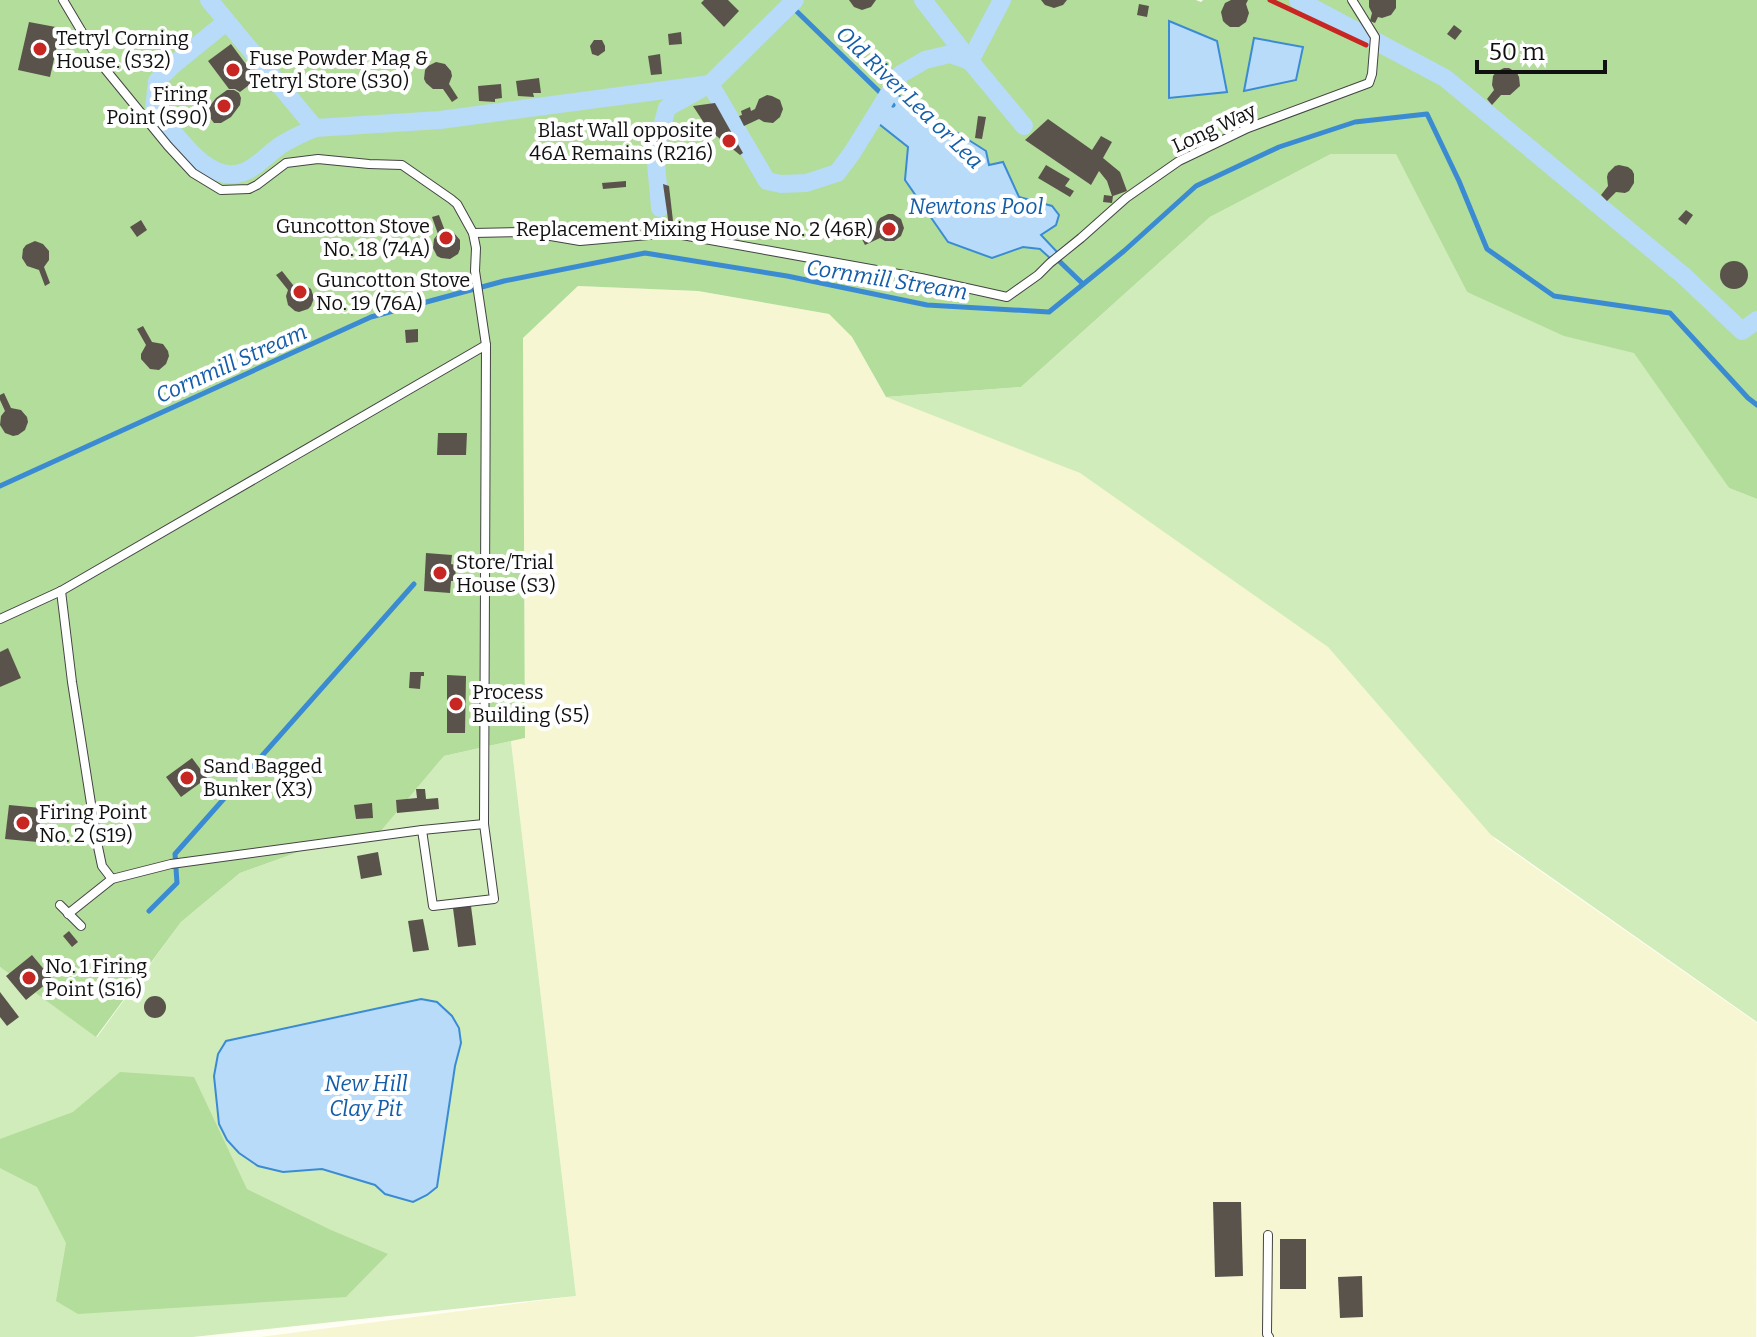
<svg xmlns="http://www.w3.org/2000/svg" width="1757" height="1337" viewBox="0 0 1757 1337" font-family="Bitter,serif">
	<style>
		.farmland { fill: #f7f6d2 }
		.green { fill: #d1ecbb }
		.forest { fill: #b3dd9a; fill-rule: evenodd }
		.water { fill: #b7dbf9; stroke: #3b8bd3; stroke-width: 2 }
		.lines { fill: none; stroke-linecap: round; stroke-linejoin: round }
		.stream { stroke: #3b8bd3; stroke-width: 5 }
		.canal { stroke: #b7dbf9; stroke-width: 18 }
		.building { fill: #5a534c }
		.lane-casing { stroke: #444; stroke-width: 10 }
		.lane { stroke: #fff; stroke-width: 8 }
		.rail { stroke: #c72622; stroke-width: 5 }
		.poi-dot { fill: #c72622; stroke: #fff; stroke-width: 3 }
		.labels { text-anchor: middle; stroke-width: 8; stroke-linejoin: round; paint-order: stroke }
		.poi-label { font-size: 20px; fill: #111; stroke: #fff; text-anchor: start }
		.street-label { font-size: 20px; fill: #111; stroke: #fff }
		.water-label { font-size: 22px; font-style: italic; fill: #135da9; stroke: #fff }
	</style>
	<rect width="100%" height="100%" fill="#fffef4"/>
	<path class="farmland" d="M578 286 698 291 829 314 852 337 886 397 1004 439 1080 473 1216 560 1328 647 1496 840 1757 1023 1756 1337H260L576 1296 511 741 525 738 523 338Z"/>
	<g class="green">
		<path d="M1331 154H1397L1467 292 1635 348 1729 488 1757 499V1022L1491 835 1328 647 1080 473 886 397 1021 387 1210 217Z"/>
		<path d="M511 741 576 1296 193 1337H0V967L97 1037 181 922 240 873 304 850 381 831 444 756Z"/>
	</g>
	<g class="forest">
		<path d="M0 0H1196L1201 2 1203 0H1757V499L1729 488 1634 353 1564 336 1467 292 1396 154H1331L1210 217 1021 387 886 397 852 337 829 314 698 291 578 286 523 338 525 738 444 756 381 831 304 850 240 873 181 922 96 1037 0 967ZM908 147 989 165 1003 162 1019 197 1052 206 1041 235 1057 253 1023 247 992 258 948 242 905 180Z"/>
		<path d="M120 1072 194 1077 247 1189 331 1230 388 1254 346 1297 78 1314 56 1301 66 1243 37 1187 0 1168V1139L73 1112Z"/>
	</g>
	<g class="water">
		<path d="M1169 21 1217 41 1227 92 1169 98Z"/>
		<path d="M1254 38 1303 47 1296 80 1244 91Z"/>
		<path d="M895 93 986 151 989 165 1003 162 1019 197 1052 206 1059 215 1056 225 1041 235 1058 253 1051 259 1040 249 1023 247 992 258 948 242 905 180 908 147 874 120Z"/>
		<path d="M421 999 437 1002 452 1016 459 1028 461 1043 455 1066 437 1187 427 1195 413 1202 385 1194 375 1185 322 1169 283 1172 258 1166 239 1153 227 1140 219 1124 214 1076 218 1054 226 1041Z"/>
	</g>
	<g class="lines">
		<g class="stream">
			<path d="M785 0 893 105"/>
			<path d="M1055 257 1083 284"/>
			<path d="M0 486 371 317 504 281 645 253 787 276 927 305 1049 312 1124 251 1196 186 1279 147 1355 122 1427 114 1459 181 1487 249 1554 296 1670 313 1748 398 1757 405"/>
			<path d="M149 911 177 883 175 854 414 584"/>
		</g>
		<g class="canal">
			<path d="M209 0 315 128 440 120 710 84 667 108 655 152 660 208"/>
			<path d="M795 0 710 84 767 181 781 184 806 183 837 173 852 153 901 74 925 60 950 54 970 61"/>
			<path d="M923 0 970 61"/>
			<path d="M1002 0 970 61 1024 126"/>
			<path d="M1298 0 1445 78 1684 276 1742 331 1757 320"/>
			<path d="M226 22 173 65 157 81 154 109C175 132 209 189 246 171 259 165 269 153 281 145 292 138 304 133 315 128"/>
		</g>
	</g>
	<g class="building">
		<path d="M704 0H728L739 11 724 27 701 3Z"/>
		<path d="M849 0H876L871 7 862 10 854 7Z"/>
		<path d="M1041 0H1067L1063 5 1054 8 1045 5Z"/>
		<path d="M1248 0 1246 4 1249 13 1246 22 1239 27H1230L1226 24 1223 21 1221 12 1225 3 1231 0Z"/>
		<path d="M1369 0H1396V8L1391 15 1382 18 1378 17 1375 23 1370 21 1372 13 1369 7Z"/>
		<path d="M1139 4 1149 6 1147 17 1137 15Z"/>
		<path d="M29 22 61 28 50 77 18 70Z"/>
		<path d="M1454 25 1462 31 1455 40 1447 34Z"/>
		<path d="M681 32 682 44 669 45 668 34Z"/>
		<path d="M594 40H602L605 46V51L598 56 592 54 590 46Z"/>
		<path d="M231 44 257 79 240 92 235 89H229L208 61Z"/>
		<path d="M660 54 662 74 651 75 648 56Z"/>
		<path d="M436 62 445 64 451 71 452 76 449 84 458 98 452 102 443 89H433L426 83 424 79 425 70 428 66Z"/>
		<path d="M1504 68H1509L1517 73 1519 77 1520 86 1510 95H1501L1492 105 1487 99 1494 90 1492 85 1493 76 1496 72Z"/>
		<path d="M539 78 541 93H533L534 97 518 96 516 81Z"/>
		<path d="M501 84 502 98 495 99V102L479 101 478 86Z"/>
		<path d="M227 90H234L239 93 241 98 240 105 231 117 221 123H214L207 114 209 107 216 98Z"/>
		<path d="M767 95 772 96 780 100 783 109 780 117 773 123 764 122 759 119 744 126 739 116 742 115 741 111 750 107 751 111 755 109 759 99Z"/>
		<path d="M715 103 743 153 740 155 708 129 693 106Z"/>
		<path d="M978 116 986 117 982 139 975 138Z"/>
		<path d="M1048 119 1092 150 1101 136 1112 142 1103 158 1120 172 1127 191 1113 196 1112 203 1103 202 1104 195 1112 196 1107 181 1099 171 1091 185 1025 140Z"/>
		<path d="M1046 165 1070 179 1065 186 1074 191 1070 197 1038 178Z"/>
		<path d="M1619 165 1628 167 1632 170 1634 174V183L1629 191 1625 193 1616 192 1607 201 1601 195 1608 186 1607 177 1608 173 1615 166Z"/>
		<path d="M626 181V187L603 189 602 183Z"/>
		<path d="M663 184 669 186 673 221 669 226Z"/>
		<path d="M1686 210 1693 215 1686 225 1678 219Z"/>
		<path d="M888 214H893L901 219 904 228 901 236 894 241H885L880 238 865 245 860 235 876 228 877 222 880 218Z"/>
		<path d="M439 215 445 231 454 233 460 240V249L458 254 450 259 441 258 437 256 433 248 434 239 438 234 432 217Z"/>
		<path d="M141 220 147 230 137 237 130 227Z"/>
		<path d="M35 241 43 244 49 251V260L44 267 50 283 45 286 39 270 27 266 22 258 23 249 26 245Z"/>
		<circle cx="1734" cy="275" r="14"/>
		<path d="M282 271 293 285 303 284 311 289 314 298 311 306 308 309 299 312 295 311 288 305 286 296 288 290 276 275Z"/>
		<path d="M143 326 152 342 163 344 168 351 169 356 166 364 159 370 150 369 141 359V354L146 345 137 329Z"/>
		<path d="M418 329V342L406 343 405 330Z"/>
		<path d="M4 393 11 408 21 410 27 417 28 422 25 430 18 435 13 436 5 433 0 425 1 416 5 411 0 400V395Z"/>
		<path d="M438 433H467L466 455H437Z"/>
		<path d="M426 553 452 555 451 564 456 565 455 581H451L450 593 424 591Z"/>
		<path d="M8 648 21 678 0 687V652Z"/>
		<path d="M410 672H424V676H421L420 689 409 688Z"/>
		<path d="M447 675 466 676 465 733H447Z"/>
		<path d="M192 758 207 778 181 797 166 777Z"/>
		<path d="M416 789H425L426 799 438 798 439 809 397 813 396 800 417 798Z"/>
		<path d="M372 803 373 818 356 819 354 805Z"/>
		<path d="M9 805 41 808 38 842 5 839Z"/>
		<path d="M378 852 382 875 361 879 357 856Z"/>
		<path d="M471 906 476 945 458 947 453 908Z"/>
		<path d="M423 919 429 950 413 952 408 921Z"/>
		<path d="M69 931 78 942 72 947 63 936Z"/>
		<path d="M32 955 52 979 26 1000 6 976Z"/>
		<path d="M0 992 19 1017 7 1026 0 1017Z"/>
		<circle cx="155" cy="1007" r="11"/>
		<path d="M1213 1202H1241L1243 1276 1215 1277Z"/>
		<rect x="1280" y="1239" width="26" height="50"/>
		<path d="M1362 1276 1363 1317 1340 1318 1338 1277Z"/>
	</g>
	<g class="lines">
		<defs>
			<g id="lane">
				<path d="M63 0 101 64 168 146 193 173 221 190 249 189 257 185 286 163 318 159 369 164 402 165 451 199 457 204 473 233 476 248 475 271 486 345 484 824 494 899 433 906 422 830"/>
				<path d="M473 233 527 232 580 241 671 233 921 278 1007 297 1038 275 1050 263 1081 238 1126 198 1179 161 1248 128 1369 83 1372 74 1375 37 1352 0"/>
				<path d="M61 591 72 682 97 842 102 866 112 879"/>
				<path d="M0 619 61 591 486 345"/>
				<path d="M60 905 81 926"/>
				<path d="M68 914 112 879 171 864 422 830 484 824"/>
				<path d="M1268 1235 1267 1334 1269 1337"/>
			</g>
		</defs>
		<use href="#lane" class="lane-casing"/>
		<use href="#lane" class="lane"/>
		<path class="rail" d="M1270 0 1366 45"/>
	</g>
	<g class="poi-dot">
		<circle cx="40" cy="49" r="8"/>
		<circle cx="233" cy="70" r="8"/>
		<circle cx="224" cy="106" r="8"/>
		<circle cx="729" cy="141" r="8"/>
		<circle cx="889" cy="229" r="8"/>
		<circle cx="446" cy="238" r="8"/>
		<circle cx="300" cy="292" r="8"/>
		<circle cx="440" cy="573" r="8"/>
		<circle cx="456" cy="704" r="8"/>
		<circle cx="187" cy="778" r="8"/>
		<circle cx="23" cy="823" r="8"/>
		<circle cx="29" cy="978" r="8"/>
	</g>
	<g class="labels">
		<g class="poi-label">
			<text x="56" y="45">Tetryl Corning<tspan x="56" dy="23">House. (S32)</tspan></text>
			<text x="249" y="65">Fuse Powder Mag &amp;<tspan x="249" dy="23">Tetryl Store (S30)</tspan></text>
			<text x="208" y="101" text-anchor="end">Firing<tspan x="208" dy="23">Point (S90)</tspan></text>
			<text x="713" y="137" text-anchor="end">Blast Wall opposite<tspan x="713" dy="23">46A Remains (R216)</tspan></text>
			<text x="430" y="233" text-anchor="end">Guncotton Stove<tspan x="430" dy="23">No. 18 (74A)</tspan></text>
			<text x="873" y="236" text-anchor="end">Replacement Mixing House No. 2 (46R)</text>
			<text x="316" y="287">Guncotton Stove<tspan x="316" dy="23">No. 19 (76A)</tspan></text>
			<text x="456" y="569">Store/Trial<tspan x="456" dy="23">House (S3)</tspan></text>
			<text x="472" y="699">Process<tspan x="472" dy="23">Building (S5)</tspan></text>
			<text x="203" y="773">Sand Bagged<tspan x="203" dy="23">Bunker (X3)</tspan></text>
			<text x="39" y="819">Firing Point<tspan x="39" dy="23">No. 2 (S19)</tspan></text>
			<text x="45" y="973">No. 1 Firing<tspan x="45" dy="23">Point (S16)</tspan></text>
		</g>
		<g class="street-label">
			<text transform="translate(1214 128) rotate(-25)" y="7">Long Way</text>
		</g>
		<g class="water-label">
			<text transform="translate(910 97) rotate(44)" y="8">Old River Lea or Lea</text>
			<text x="976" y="214">Newtons Pool</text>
			<text transform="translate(887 279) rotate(9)" y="8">Cornmill Stream</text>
			<text transform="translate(231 363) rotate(-24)" y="8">Cornmill Stream</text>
			<text x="366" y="1091">New Hill<tspan x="366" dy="25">Clay Pit</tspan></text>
		</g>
	</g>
	<path d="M1477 60v12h128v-12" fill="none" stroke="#111111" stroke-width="4"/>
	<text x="1489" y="60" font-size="24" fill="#111111" stroke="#ffffff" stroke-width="6" paint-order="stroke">50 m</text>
</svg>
